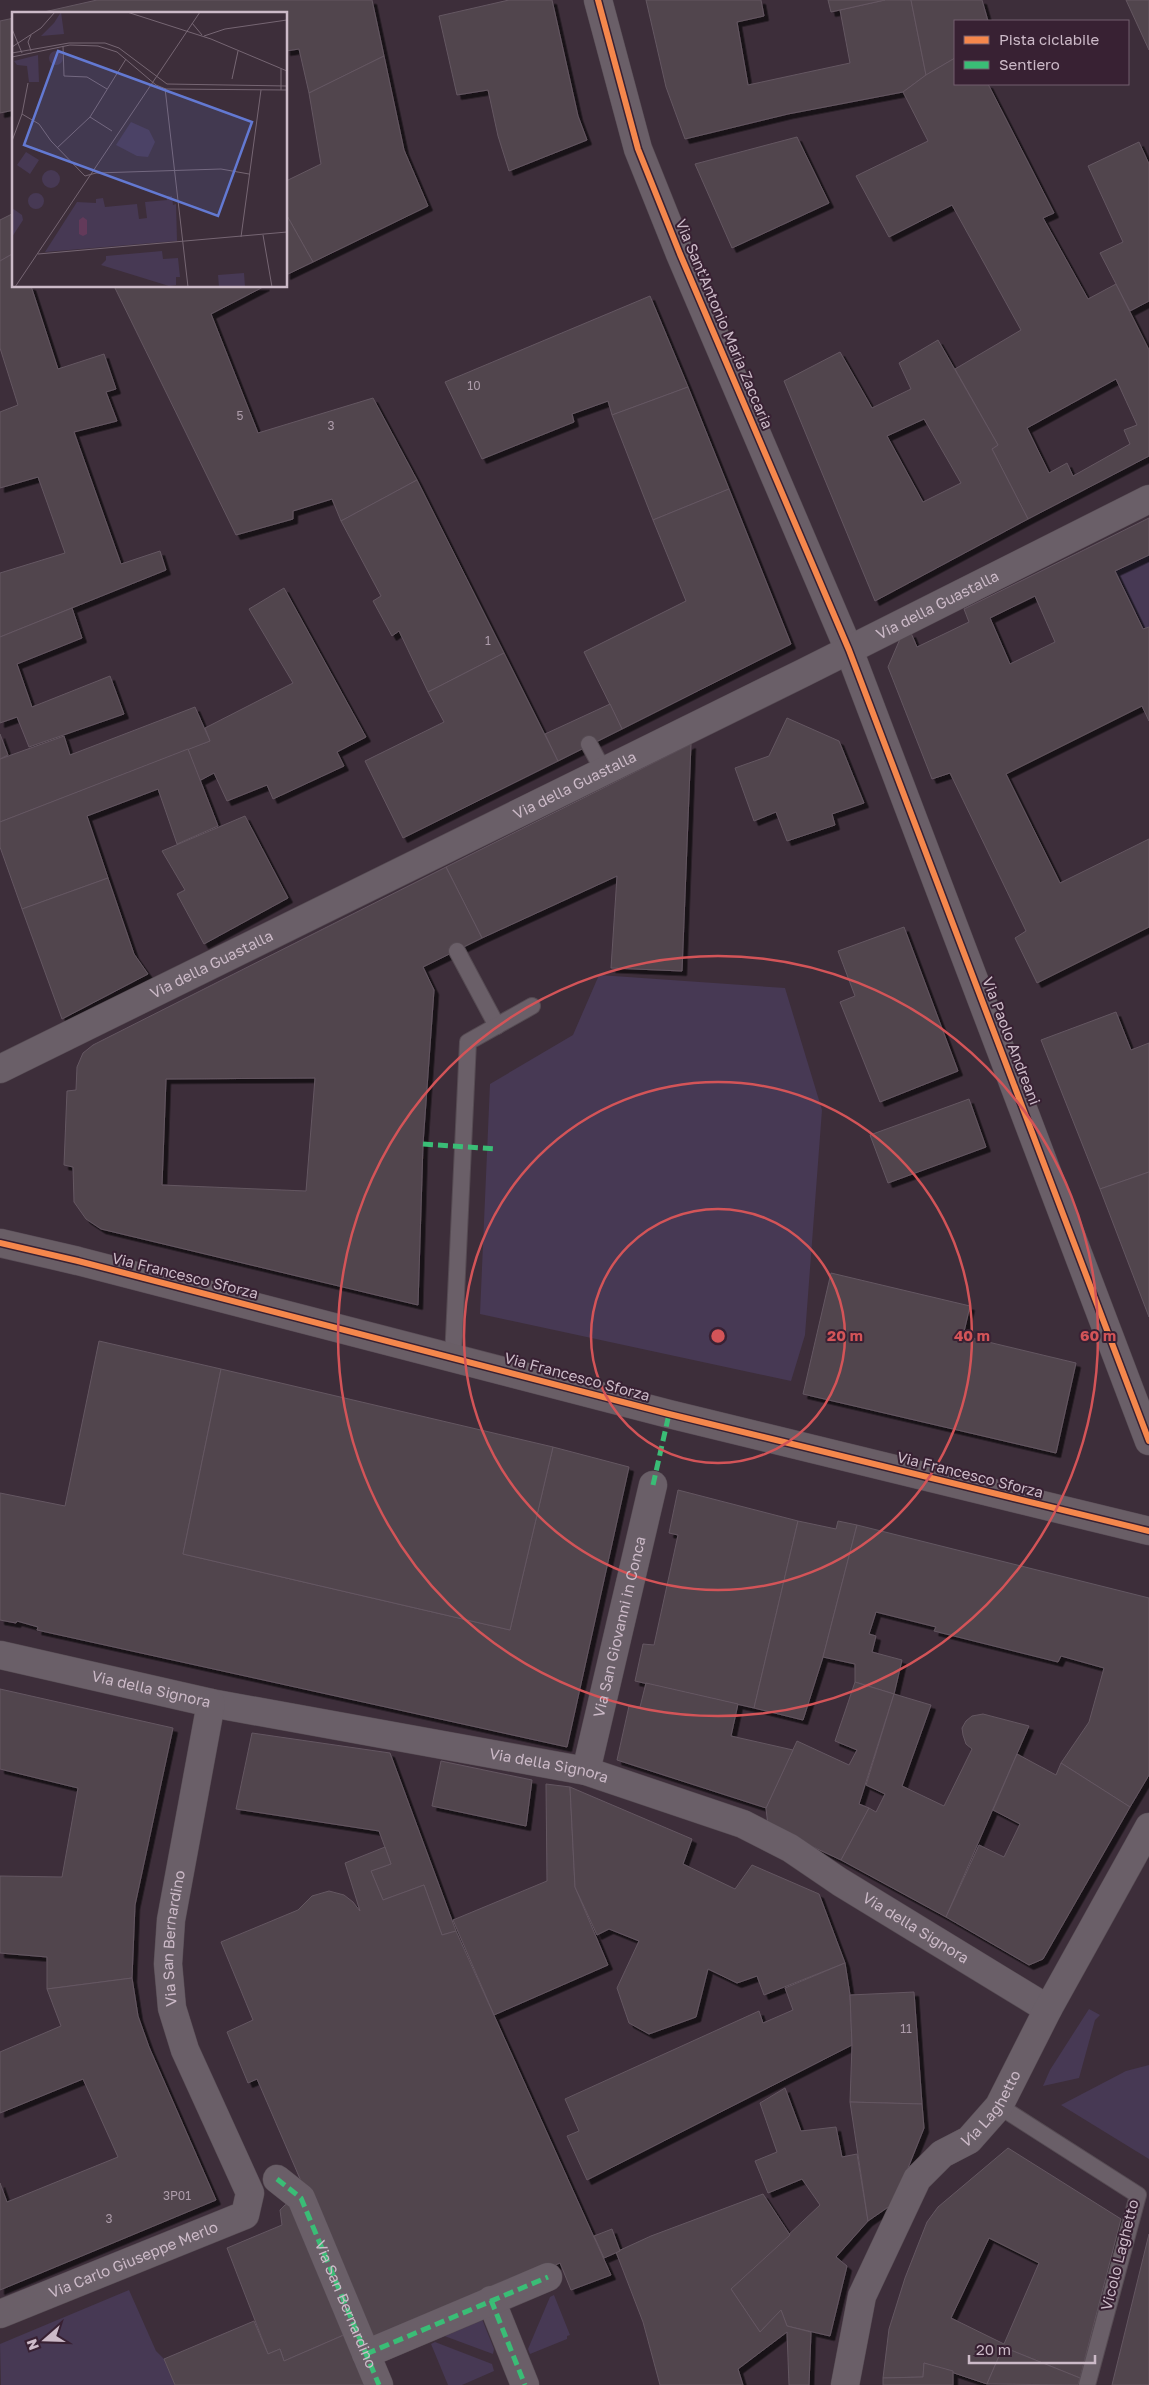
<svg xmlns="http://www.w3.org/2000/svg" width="1149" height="2385" viewBox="0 0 1149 2385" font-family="'Golos Text',sans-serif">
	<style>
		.green { fill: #473954 }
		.building { fill: #51444e; stroke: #645761; fill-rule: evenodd; filter: url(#shadow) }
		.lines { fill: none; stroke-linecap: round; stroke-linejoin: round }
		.lane-casing { stroke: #564b53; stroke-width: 18 }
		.street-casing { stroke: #564b53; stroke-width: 29 }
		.secondary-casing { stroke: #594c56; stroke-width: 29 }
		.lane { stroke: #6a5f68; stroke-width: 16 }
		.street { stroke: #6a5f68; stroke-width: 28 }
		.secondary { stroke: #695e66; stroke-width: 28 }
		.quiet { stroke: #3abd76; stroke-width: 5; stroke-dasharray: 10 5; stroke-linecap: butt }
		.cycleway-casing { stroke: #382133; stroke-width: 9 }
		.cycleway { stroke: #f5874c; stroke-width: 6 }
		.ring { fill: none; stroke: #d35458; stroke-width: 2.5 }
		.labels { text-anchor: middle; stroke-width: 4; stroke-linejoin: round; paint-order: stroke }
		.number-label { font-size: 12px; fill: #ad9caa }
		.street-label { font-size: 15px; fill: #ccbac8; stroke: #382133 }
		.inset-road { fill: none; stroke: #766673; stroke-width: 1 }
		.view { fill: #6379d2; fill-opacity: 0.15; stroke: #6379d2; stroke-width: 2.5 }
		.inset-edge { fill: none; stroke: #ccbac8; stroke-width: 2.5 }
		.centre { fill: #d35458; stroke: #382133; stroke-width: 2.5 }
		.ring-label { font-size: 15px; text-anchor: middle; font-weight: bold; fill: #d35458; stroke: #382133; stroke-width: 4; stroke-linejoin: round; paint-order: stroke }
	</style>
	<defs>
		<filter id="shadow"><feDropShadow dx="4.5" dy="4.5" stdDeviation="0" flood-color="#0009"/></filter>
	</defs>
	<rect width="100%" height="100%" fill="#3d2e3a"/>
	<g class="green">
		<path d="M1149 555V627L1143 629 1115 571Z"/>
		<path d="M599 975 785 988 822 1110 805 1335 791 1381 480 1314 490 1084 573 1035Z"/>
		<path d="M1089 2009 1100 2015 1095 2020 1079 2078 1043 2086 1050 2070Z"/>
		<path d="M1149 2065V2159L1061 2105 1126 2071Z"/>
		<path d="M129 2290 156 2351 164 2359 175 2385H1L0 2344Z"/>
		<path d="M554 2295 570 2335 567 2336V2339L530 2354 528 2349 550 2297Z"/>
		<path d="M482 2319 494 2349 493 2354 439 2334Z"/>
		<path d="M435 2342 492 2364 494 2371 462 2385H448L431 2344Z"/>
	</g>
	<g class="building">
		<path d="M97 0H372L384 56 309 93 299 49 286 51V14H35Z"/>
		<path d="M509 0H552L578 116 587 140 509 171 498 136 488 90 457 95 439 16Z"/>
		<path d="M646 0H761L764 16 737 22 748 85 850 63 840 10 885 0H911L926 75 903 92 788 114 685 139 666 87Z"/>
		<path d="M828 0H885L831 12Z"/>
		<path d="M911 0H982L988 21H955V58L926 75Z"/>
		<path d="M1126 0H1149V50Z"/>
		<path d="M14 18V110L0 113V21Z"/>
		<path d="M384 56 404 150 428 206 313 262 286 214V181L321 164 309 93Z"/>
		<path d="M955 58V84H988L1054 213 1043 218 1088 299 1116 284 1149 350V456L1028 519 992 449 998 445 955 369 1021 330 952 205 889 237 856 176 928 141 903 92 926 75ZM1116 379 1137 425 1124 430 1130 444 1073 476 1067 463 1049 473 1027 428Z"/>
		<path d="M797 137 829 203 732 248 695 164Z"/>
		<path d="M1139 142 1149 164V301L1130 311 1100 253 1123 242 1088 166Z"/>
		<path d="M14 213V253L0 261V220Z"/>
		<path d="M286 214 313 262 286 275Z"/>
		<path d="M14 253V286H31L58 369 104 354 116 389 106 392 117 421 74 432 121 564 160 551 166 570 0 637V573L65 553 38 477 0 488V412L18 405 0 348V261Z"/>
		<path d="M114 286H265L211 314 258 433 373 398 417 480 341 521 332 499 293 511V519L236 535Z"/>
		<path d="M650 296 688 387 612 415 608 401 572 414 574 422 482 459 445 382Z"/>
		<path d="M938 340 998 445 992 449 1028 519 875 601 784 381 840 352 872 408 911 389 899 363ZM924 419 961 483 923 502 887 436Z"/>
		<path d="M688 387 729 489 653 520 612 415Z"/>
		<path d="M417 480 504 653 428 692 399 631 392 636 373 601 381 596 341 521Z"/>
		<path d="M729 489 791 644 622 729 584 652 686 601 653 520Z"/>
		<path d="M1149 518V555L1115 571 1143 629 1149 627V721L1142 706 1006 774 1060 883 1149 839V927L1037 983 1015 938 1026 931 950 773 932 779 888 667 900 639 911 633 917 647 969 622 964 609ZM1035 596 1055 642 1010 664 990 618Z"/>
		<path d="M284 588 366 737 337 752 344 766 273 799 267 785 227 801 214 773 199 781 188 749 210 741 205 728 293 683 249 609Z"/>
		<path d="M72 608 82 638 17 664 32 707 110 676 124 714 29 747 17 717 0 723V637Z"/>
		<path d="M504 653 558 761 403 838 365 761 444 722 428 692Z"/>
		<path d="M610 704 622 729 558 761 545 734Z"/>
		<path d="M195 707 210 741 0 822V759L64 736 70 755Z"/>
		<path d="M787 718 839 741 864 803 832 814 835 825 787 841 776 812 754 821 735 768 769 756Z"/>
		<path d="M0 734 8 755 0 759Z"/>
		<path d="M691 744 682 971 611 968 617 876 482 938 446 867Z"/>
		<path d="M188 749 218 826 177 844 158 789 87 816 108 878 22 909 0 847V822Z"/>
		<path d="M245 816 288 898 204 944 177 894 185 890 162 851Z"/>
		<path d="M446 867 482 938 423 967 434 990 423 1144 418 1305 101 1229 86 1219 74 1202 73 1167 64 1165 67 1091 76 1090 77 1067 83 1053 93 1045ZM315 1078 306 1191 162 1185 166 1079Z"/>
		<path d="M108 878 134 954 148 974 62 1019 22 909Z"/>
		<path d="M904 927 958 1071 880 1102 840 1002 855 996 838 951Z"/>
		<path d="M1116 1012 1131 1050 1149 1043V1172L1100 1189 1041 1040Z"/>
		<path d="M969 1099 986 1147 888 1183 870 1135Z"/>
		<path d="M1149 1172V1317L1100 1189Z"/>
		<path d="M831 1273 970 1306 963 1336 1076 1363 1056 1453 803 1394Z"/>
		<path d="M99 1341 221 1369 183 1554 510 1630 553 1447 629 1467 567 1747 37 1630 38 1627 17 1621 16 1623 0 1620V1493L65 1506Z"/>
		<path d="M221 1369 553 1447 510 1630 183 1554Z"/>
		<path d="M678 1490 798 1521 754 1708 635 1681 643 1644 654 1645 678 1535 669 1533Z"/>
		<path d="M798 1521 836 1529 838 1521 857 1525 823 1657 803 1720 754 1708Z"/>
		<path d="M857 1525 1149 1598V1775L1130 1807 1061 1763 1089 1722 1104 1668 1061 1656 1058 1662 934 1631 936 1627 876 1612 869 1634 876 1636 872 1652 902 1660 894 1694 855 1682V1664L823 1657Z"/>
		<path d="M855 1682 894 1694 859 1804 869 1808 841 1860 768 1826 766 1808 797 1741 849 1765 857 1750 835 1741Z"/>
		<path d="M646 1683 738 1704 731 1736 793 1750 766 1808 617 1760 629 1706 640 1707Z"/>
		<path d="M0 1689 173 1728 135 1905 132 1978 47 1989V1957L0 1953V1876L62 1877 78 1788 0 1769Z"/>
		<path d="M894 1694 931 1705 902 1786 944 1806 972 1749 966 1744 963 1735 962 1728 966 1721 972 1716 983 1714 1029 1726 946 1917 841 1860 869 1808 876 1812 885 1794 866 1785Z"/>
		<path d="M252 1733 390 1753 456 1931 442 1935 424 1885 383 1900 371 1871 391 1864 379 1831 236 1809Z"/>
		<path d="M1017 1754 1056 1775 1061 1763 1130 1807 1043 1959 1029 1965 946 1917 979 1845 1004 1857 1020 1824 993 1810Z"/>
		<path d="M441 1761 532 1780 526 1826 432 1806Z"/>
		<path d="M546 1784 570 1787 575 1887 608 1965 494 2015 453 1920 547 1881Z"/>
		<path d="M570 1787 692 1839 683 1864 735 1889 752 1865 819 1894 845 1963 764 1995 757 1976 737 1983 708 1969 696 2017 649 2034 629 2023 617 1988 639 1941 609 1929 597 1935 575 1887Z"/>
		<path d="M385 1847 391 1864 371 1871 383 1900 424 1885 442 1935 456 1931 611 2275 571 2290 560 2263 375 2343 307 2195 257 2079 248 2083 227 2032 253 2020 221 1942 298 1910 312 1896 329 1891 344 1895 353 1902 360 1911 345 1863Z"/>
		<path d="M845 1963 850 1995 852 2045 587 2180 567 2136 579 2131 565 2099 759 2011 763 2023 793 2010 785 1988Z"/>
		<path d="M132 1978 138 2016 149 2047 216 2200 0 2290V2183L7 2202 118 2157 83 2079 0 2113V2052L61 2026 47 1989Z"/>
		<path d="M914 1992 922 2104 850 2102 852 2045 850 1995Z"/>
		<path d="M785 2088 801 2131 836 2127 842 2157 857 2154 868 2221 836 2257 847 2266 830 2336 787 2326 781 2310 760 2332 731 2289 820 2205 802 2179 768 2193 755 2161 777 2152 760 2103Z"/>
		<path d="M850 2102 922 2104 924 2128 894 2203 868 2221Z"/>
		<path d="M1008 2148 1121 2219 1080 2378 1003 2347 987 2384 924 2363 923 2377 883 2378 889 2329 905 2278 927 2222 938 2207ZM989 2238 1039 2263 1004 2344 951 2318Z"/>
		<path d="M763 2194 790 2235 731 2289 760 2332 781 2310 787 2326 811 2332 809 2385H789L787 2332 738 2369 743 2385H660L643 2322 616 2252 651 2236Z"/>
		<path d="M295 2200 353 2331 284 2361 280 2349 268 2354 227 2248 282 2225 280 2210 285 2205Z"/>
		<path d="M612 2229 620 2251 604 2258 594 2236Z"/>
		<path d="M1149 2234V2385H1112Z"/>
		<path d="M254 2321 268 2354 280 2349 284 2361 353 2331 377 2385H175L164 2359Z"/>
		<path d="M1003 2347 1080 2378 1078 2385 987 2384Z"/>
		<path d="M924 2363 953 2371V2385H883V2378L923 2377Z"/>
	</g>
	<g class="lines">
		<defs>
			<g id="lane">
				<path d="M589 744 603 770"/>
				<path d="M457 951 497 1026"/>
				<path d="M453 1358 468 1042 532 1006"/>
				<path d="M999 2106 1138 2195 1087 2385"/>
			</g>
			<g id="street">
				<path d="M598 0 638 149 680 254 849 650 1149 1441"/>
				<path id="s1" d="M0 1069 803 673 1149 499"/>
				<path id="s2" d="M0 1655 211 1703 586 1771 743 1824 790 1848 840 1882 1048 2009"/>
				<path id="s3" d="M586 1771 653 1485"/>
				<path d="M277 2179 301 2198 379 2385"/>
				<path d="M491 2300 525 2385"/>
				<path id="s4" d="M0 2314 245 2215 250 2193 185 2050 172 2008 168 1964 171 1920 211 1703"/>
				<path d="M366 2354 548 2277"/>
				<path id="s5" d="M845 2385 862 2296 917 2179 942 2154 969 2140 999 2106 1048 2009 1149 1827"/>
			</g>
			<path id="secondary" d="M0 1243 78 1261 669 1414 1149 1531"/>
		</defs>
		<use href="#lane" class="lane-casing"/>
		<use href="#street" class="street-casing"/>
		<use href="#secondary" class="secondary-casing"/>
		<use href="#lane" class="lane"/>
		<use href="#street" class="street"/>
		<use href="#secondary" class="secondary"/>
		<g class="quiet">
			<path d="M423 1144 497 1149"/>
			<path d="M653 1485 669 1414"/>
			<path id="s6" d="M277 2179 301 2198 379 2385"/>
			<path d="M491 2300 525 2385"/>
			<path d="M366 2354 548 2277"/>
		</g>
		<defs>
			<g id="cycleway">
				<path d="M598 0 638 149 680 254 849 650 1149 1441"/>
				<path d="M0 1243 78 1261 669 1414 1149 1531"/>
			</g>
		</defs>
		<use href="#cycleway" class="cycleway-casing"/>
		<use href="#cycleway" class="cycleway"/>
	</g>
	<g class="ring">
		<circle cx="718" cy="1336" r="127"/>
		<circle cx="718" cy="1336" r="254"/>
		<circle cx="718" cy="1336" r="380"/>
	</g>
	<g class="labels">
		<g class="number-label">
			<text x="474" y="390">10</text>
			<text x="240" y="420">5</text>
			<text x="331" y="430">3</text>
			<text x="488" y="645">1</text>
			<text x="906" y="2033">11</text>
			<text x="177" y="2200">3P01</text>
			<text x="109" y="2223">3</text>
		</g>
		<g class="street-label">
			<text transform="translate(724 324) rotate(67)" y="5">Via Sant'Antonio Maria Zaccaria</text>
			<text dy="5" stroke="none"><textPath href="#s1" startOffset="1046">Via della Guastalla</textPath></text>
			<text dy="5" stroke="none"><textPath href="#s1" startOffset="641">Via della Guastalla</textPath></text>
			<text dy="5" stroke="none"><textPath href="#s1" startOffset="236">Via della Guastalla</textPath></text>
			<text transform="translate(1011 1041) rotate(69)" y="5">Via Paolo Andreani</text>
			<text transform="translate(185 1276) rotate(14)" y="5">Via Francesco Sforza</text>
			<text transform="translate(577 1377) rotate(15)" y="5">Via Francesco Sforza</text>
			<text transform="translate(970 1475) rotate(14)" y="5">Via Francesco Sforza</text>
			<text dy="5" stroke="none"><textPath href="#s3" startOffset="148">Via San Giovanni in Conca</textPath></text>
			<text dy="5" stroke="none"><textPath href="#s2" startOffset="155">Via della Signora</textPath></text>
			<text dy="5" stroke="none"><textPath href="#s2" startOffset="560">Via della Signora</textPath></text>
			<text dy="5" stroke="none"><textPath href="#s2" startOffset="965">Via della Signora</textPath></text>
			<text dy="5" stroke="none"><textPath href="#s4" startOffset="558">Via San Bernardino</textPath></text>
			<text dy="5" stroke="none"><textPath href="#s5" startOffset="324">Via Laghetto</textPath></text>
			<text transform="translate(1120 2255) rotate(-76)" y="5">Vicolo Laghetto</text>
			<text dy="5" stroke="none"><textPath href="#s4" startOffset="144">Via Carlo Giuseppe Merlo</textPath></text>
			<text dy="5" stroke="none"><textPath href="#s6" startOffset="146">Via San Bernardino</textPath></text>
		</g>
	</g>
	<g transform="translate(12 12)">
		<rect width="275" height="275" fill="#3d2e3a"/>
		<path d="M49 0 52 22 29 24 42 11ZM37 46a7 7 0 1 1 14 0a7 7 0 1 1-14 0ZM26 43 27 70H17L15 54 5 53 2 49ZM119 110 137 118 143 130 136 145 125 144 104 133ZM14 140 27 148 18 162 5 153ZM30 167a9 9 0 1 1 18 0a9 9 0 1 1-18 0ZM16 189a8 8 0 1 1 16 0a8 8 0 1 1-16 0ZM155 184H160L161 193 164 192 165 229 33 240 65 190 84 191V187L91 186 93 195 125 192 127 207 135 206 133 190 155 188ZM0 196 10 203 11 208 0 225ZM150 239 151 247 166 246 168 265H164V273L157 274 89 253 94 248V244ZM232 261 233 275H207L206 263Z" fill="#473954"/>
		<path d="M71 205 75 208V222L71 224 67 222V208Z" fill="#633a5a"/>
		<path class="inset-road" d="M115 0 199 27 275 59M180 11 190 23M0 17 10 41M0 17V38M192 24 213 17 275 8M51 34 52 64 75 65 95 77M0 35 29 16 43 0M19 39 16 30 19 23M0 41 57 31H93L107 36 155 72 275 74M0 45 58 33 86 34 105 40 144 73 154 77 275 78M220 67 226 39M153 76 176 275M269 78V57M10 102 27 112 39 129 73 164 84 161 209 157 237 162M78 105 100 119M0 129 10 102 16 71M45 136 78 105 114 47M251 223 260 275M229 225 249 78M26 242 275 220M3 275 188 0"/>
		<path class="view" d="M46 39 240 110 206 204 12 133Z"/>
		<rect width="275" height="275" class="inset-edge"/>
	</g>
	<circle cx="718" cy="1336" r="8" class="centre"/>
	<g class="ring-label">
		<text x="845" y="1341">20 m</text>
		<text x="972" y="1341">40 m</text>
		<text x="1098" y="1341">60 m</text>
	</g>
	<rect x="954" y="20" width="175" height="65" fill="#382133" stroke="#735e6f"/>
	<rect x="964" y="36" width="25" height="8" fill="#f5874c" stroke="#735e6f"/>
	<text x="999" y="45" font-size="15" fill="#ccbac8">Pista ciclabile</text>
	<rect x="964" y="61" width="25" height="8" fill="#3abd76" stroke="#735e6f"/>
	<text x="999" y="70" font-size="15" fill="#ccbac8">Sentiero</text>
	<g transform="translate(45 2340) rotate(250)" stroke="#382133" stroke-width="4" paint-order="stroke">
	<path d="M0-4L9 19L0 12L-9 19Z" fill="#ccbac8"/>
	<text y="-8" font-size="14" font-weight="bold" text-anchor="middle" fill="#ccbac8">N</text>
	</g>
	<path d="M969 2355v8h126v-8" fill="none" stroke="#ccbac8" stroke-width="2.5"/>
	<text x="976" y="2355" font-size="15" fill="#ccbac8" stroke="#382133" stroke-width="4" paint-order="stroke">20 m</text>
</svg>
